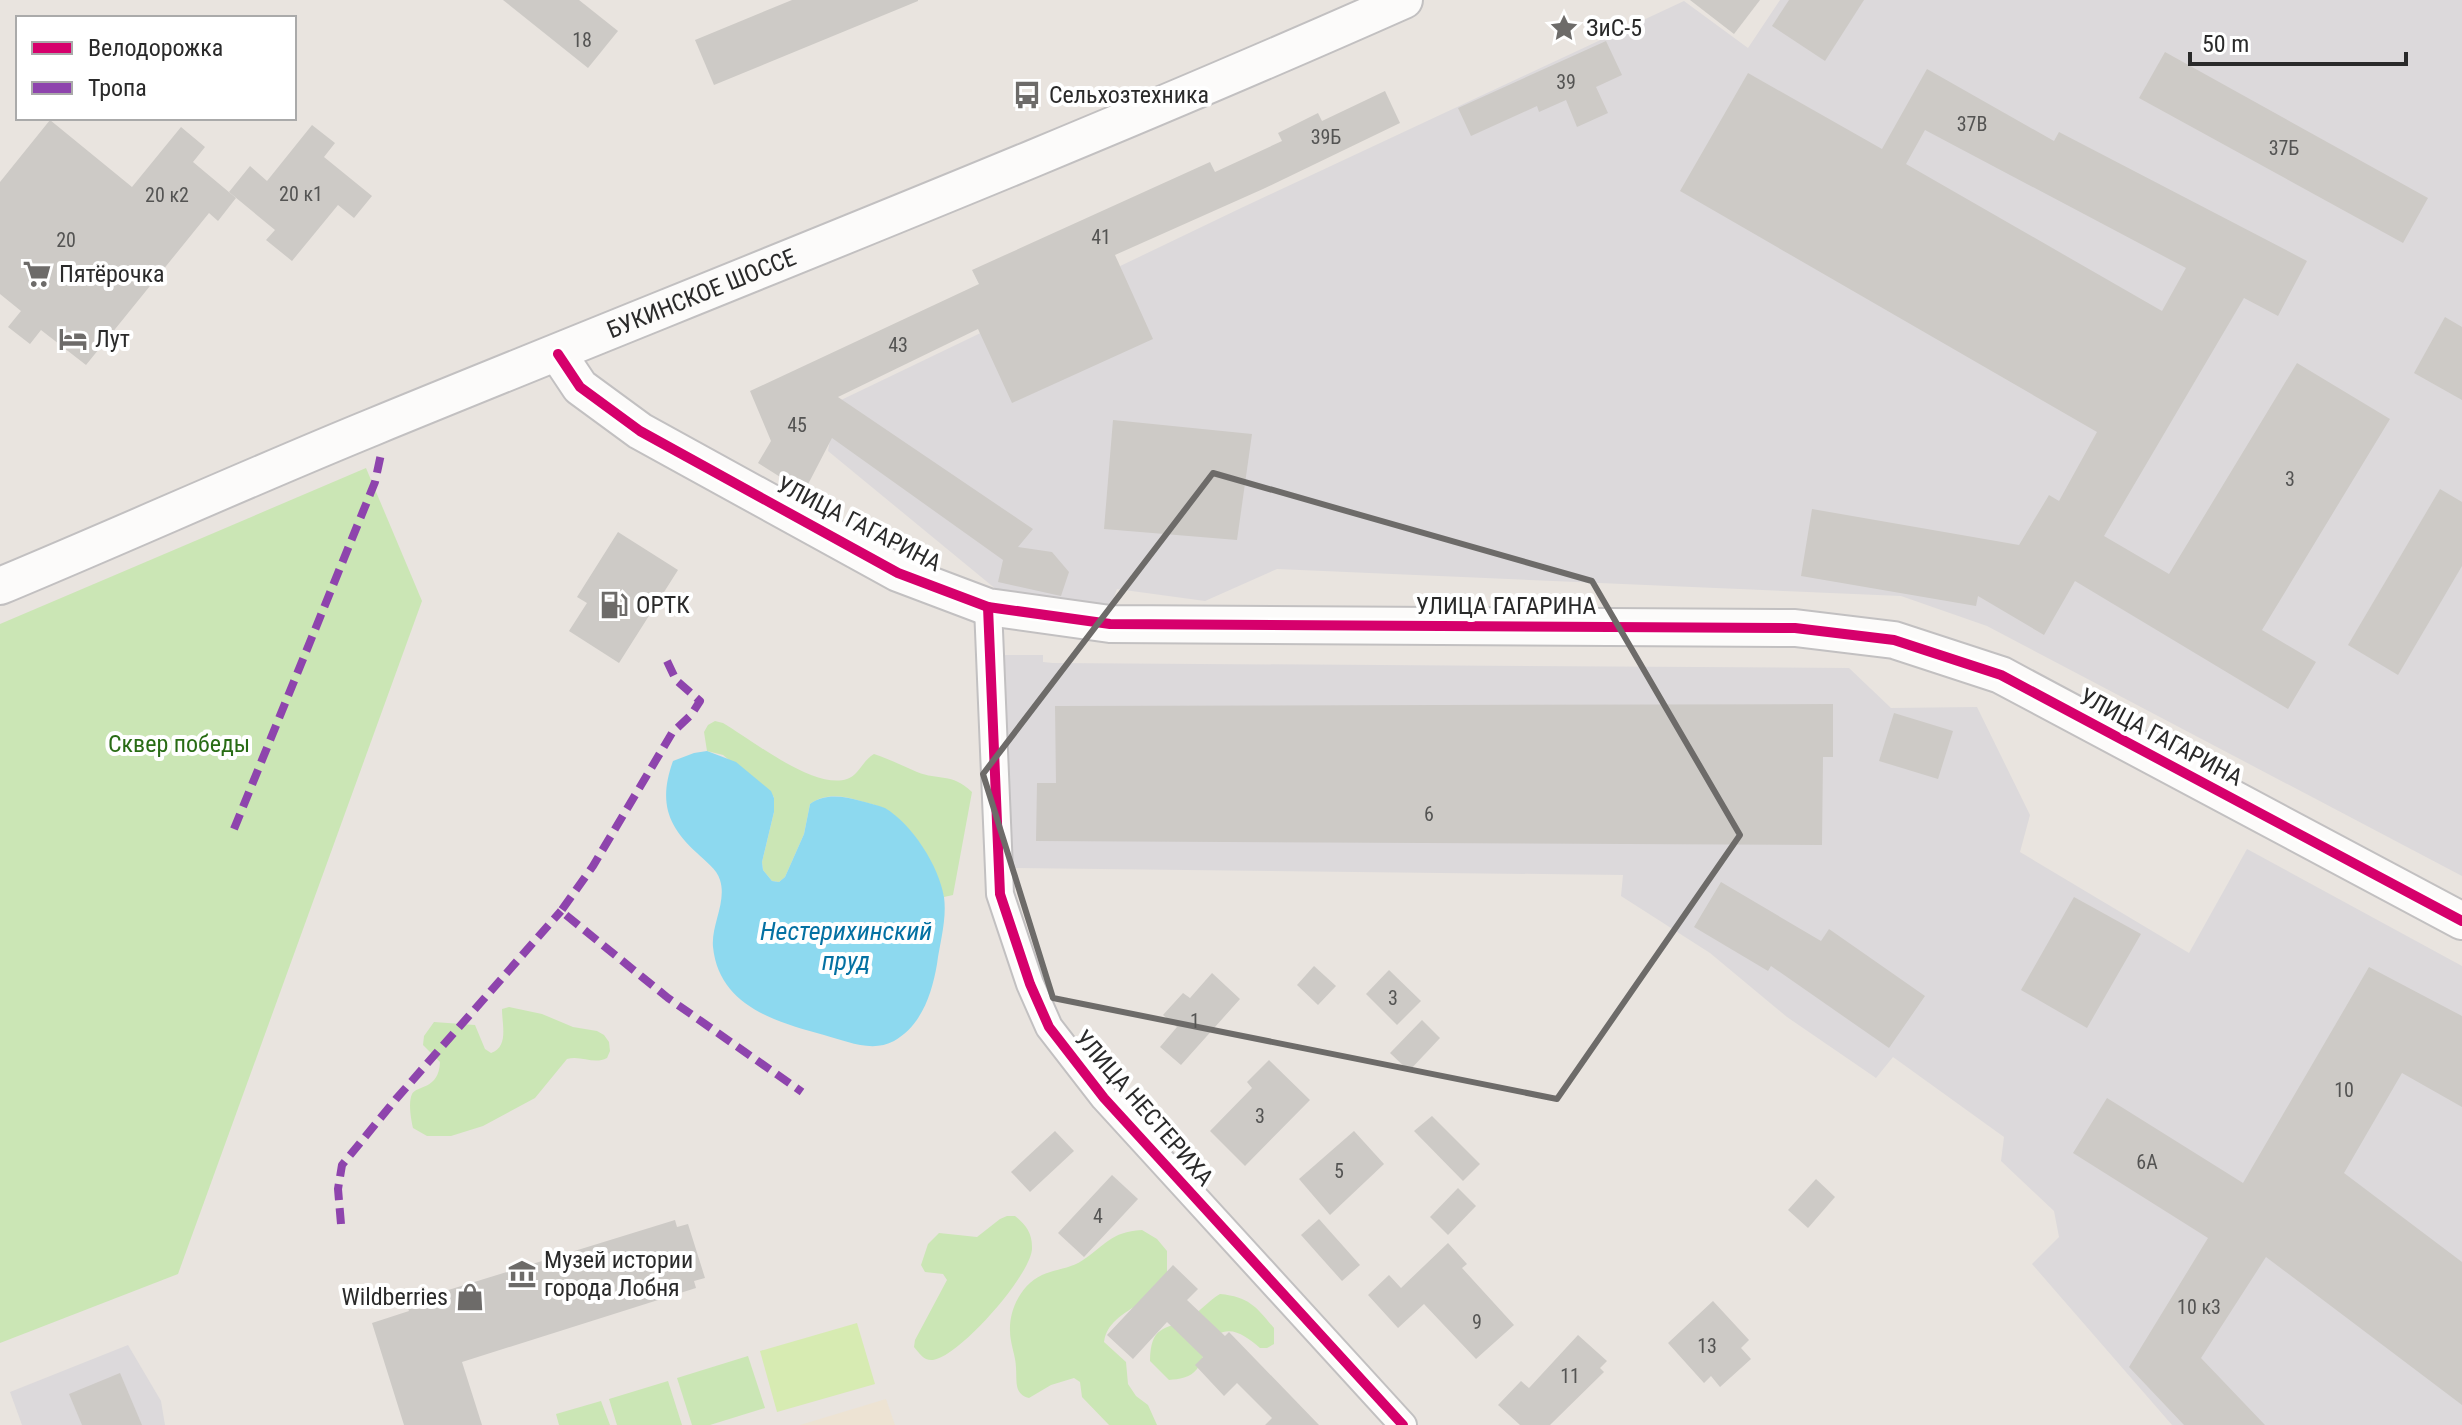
<svg xmlns="http://www.w3.org/2000/svg" width="2462" height="1425" viewBox="0 0 2462 1425" font-family="'Roboto Condensed',sans-serif">
	<style>
		.industrial { fill: #dcd9db }
		.education { fill: #ede3d3 }
		.green { fill: #cbe6b5 }
		.pitch { fill: #d7ebb2 }
		.water { fill: #8dd9ef }
		.building { fill: #cdcac6; fill-rule: evenodd }
		.lines { fill: none; stroke-linecap: round; stroke-linejoin: round }
		.street-casing { stroke: #c2c0c1; stroke-width: 30 }
		.secondary-casing { stroke: #c2c0c1; stroke-width: 40 }
		.street { stroke: #fcfbfa; stroke-width: 26 }
		.secondary { stroke: #fcfbfa; stroke-width: 36 }
		.quiet { stroke: #8e44ad; stroke-width: 8; stroke-dasharray: 16 8; stroke-linecap: butt }
		.cycleway-casing { stroke: #fff; stroke-width: 15 }
		.cycleway { stroke: #d6006c; stroke-width: 10 }
		.marked { fill: none; stroke: #6d6b69; stroke-width: 6; stroke-linejoin: round }
		.labels { text-anchor: middle; stroke-width: 8; stroke-linejoin: round; paint-order: stroke }
		.number-label { font-size: 20px; fill: #545453 }
		.poi-label { font-size: 24px; fill: #2a2a2a; stroke: #fff; text-anchor: start }
		.street-label { font-size: 24px; fill: #2a2a2a; stroke: #fff }
		.park-label { font-size: 24px; fill: #296c15; stroke: #fff }
		.water-label { font-size: 26px; font-style: italic; fill: #0471a3; stroke: #fff }
	</style>
	<rect width="100%" height="100%" fill="#e9e4df"/>
	<g class="industrial">
		<path d="M1780 0H2462V876L1987 626 1901 596 1277 569 1205 601 1117 589 1110 608 997 590 828 451 837 402 1239 209 1684 1 1748 48Z"/>
		<path d="M1001 655H1043V662L1053 663 1849 668 1891 708 1977 707 2030 815 2020 852 2189 953 2247 849 2462 966V1425H2172L2032 1264 2059 1237 2054 1211 2001 1161 2004 1137 1893 1057 1876 1078 1787 1017 1710 953 1621 896 1623 875 1010 868Z"/>
		<path d="M128 1345 161 1401 165 1425H22L10 1392Z"/>
	</g>
	<path class="education" d="M886 1399 895 1425H800Z"/>
	<g class="green">
		<path d="M366 468 422 601 178 1274 0 1343V624Z"/>
		<path d="M715 721 723 723C752 740 814 790 847 779 859 775 863 760 874 754 889 759 903 766 917 772 939 781 951 772 972 792L953 895 944 897C934 862 917 831 887 810 879 805 866 803 857 800 840 795 824 794 810 804L804 834 785 877 779 882 772 881 763 870 762 862 774 812V797L723 755 707 751 704 732 708 725Z"/>
		<path d="M509 1007 542 1014 573 1027 597 1031 604 1035 609 1042 610 1051 607 1058C594 1065 581 1055 567 1059L535 1098 483 1126 451 1136H427L413 1128C411 1119 408 1103 412 1094 417 1085 439 1090 440 1062L423 1045 424 1036 434 1022 475 1025 485 1049 491 1053C509 1047 502 1025 502 1009Z"/>
		<path d="M1007 1216H1015C1026 1225 1032 1233 1032 1247 1034 1272 959 1357 933 1360 924 1361 920 1354 914 1347L915 1340 947 1280 943 1274 925 1272 921 1265 928 1244 939 1233 977 1237 1000 1219Z"/>
		<path d="M1142 1230 1157 1239 1167 1251V1276C1159 1284 1152 1293 1144 1300 1128 1312 1107 1320 1104 1342L1126 1362 1128 1384 1136 1396 1148 1405 1157 1425H1109L1082 1397 1080 1382 1074 1378 1051 1385 1029 1398C1014 1394 1017 1382 1016 1368 1016 1356 1010 1344 1010 1331 1009 1309 1022 1284 1042 1275 1055 1269 1070 1269 1083 1260 1106 1245 1110 1232 1142 1230Z"/>
		<path d="M1220 1294C1250 1297 1256 1307 1274 1328V1344L1267 1348H1260C1243 1333 1224 1320 1207 1346 1203 1353 1202 1363 1197 1369 1190 1378 1179 1379 1169 1380L1150 1361C1151 1325 1163 1331 1189 1318 1200 1312 1209 1300 1220 1294Z"/>
		<path d="M748 1356 765 1408 710 1425H692L677 1378Z"/>
		<path d="M668 1381 682 1425H617L609 1399Z"/>
		<path d="M601 1401 610 1425H559L556 1414Z"/>
	</g>
	<path class="pitch" d="M857 1323 875 1384 777 1412 760 1351Z"/>
	<path class="water" d="M707 751 736 762 771 791 774 798V812L762 862 763 870 772 881 779 882 785 877 804 834 810 804C825 793 843 796 861 801 868 803 878 805 885 808 912 824 939 866 944 897 947 919 940 942 937 964 932 993 922 1025 894 1041 872 1053 846 1041 824 1035 776 1022 719 1006 713 947 711 925 727 902 720 880 717 869 705 861 697 853 666 825 659 800 673 761L694 753Z"/>
	<g class="building">
		<path d="M503 0H579L618 31 588 68Z"/>
		<path d="M792 0H918V1L714 85 695 40Z"/>
		<path d="M1690 0H1760L1734 34Z"/>
		<path d="M1789 0H1864L1825 61 1772 26Z"/>
		<path d="M1606 41 1622 75 1596 87 1608 113 1577 127 1566 100 1539 112 1537 106 1471 136 1458 108Z"/>
		<path d="M2165 52 2428 198 2403 243 2139 98Z"/>
		<path d="M1927 69 2054 141 2059 132 2307 261 2278 316 2244 298 2104 536 2169 574 2297 363 2390 419 2262 630 2316 662 2288 709 2075 581 2044 635 1978 596 1976 606 1801 576 1812 509 2019 545 2049 495 2059 501 2097 432 1680 191 1748 73 1882 149ZM1925 130 2186 268 2162 311 1906 164Z"/>
		<path d="M1385 91 1400 123 1263 189 1115 255 1153 339 1012 403 978 329 838 397 1033 529 1018 547 1052 552 1069 572 1061 596 998 582 1003 560 832 438 804 492 758 463 771 441 750 391 979 284 972 270 1210 162 1215 172 1282 141 1278 133 1318 113 1322 121Z"/>
		<path d="M50 120 132 187 181 127 205 147 193 162 236 198 218 221 209 213 86 365 41 330 30 344 8 327 21 311 0 294V182Z"/>
		<path d="M312 125 335 143 324 157 372 196 354 218 338 205 292 261 266 240 275 230 229 192 250 166 267 181Z"/>
		<path d="M2445 317 2462 327V400L2414 373Z"/>
		<path d="M1113 420 1252 434 1237 540 1104 529Z"/>
		<path d="M2440 489 2462 502V566L2398 675 2348 645Z"/>
		<path d="M618 532 678 570 619 663 569 631 587 603 577 597Z"/>
		<path d="M1833 704V757H1823L1822 845 1036 841 1037 783H1056L1055 706Z"/>
		<path d="M1894 713 1953 731 1938 779 1879 761Z"/>
		<path d="M1721 882 1821 941 1829 929 1925 996 1889 1048 1771 966 1768 971 1694 927Z"/>
		<path d="M2074 897 2141 934 2087 1028 2021 990Z"/>
		<path d="M1314 966 1336 986 1318 1005 1297 985Z"/>
		<path d="M2369 967 2462 1016V1107L2402 1073 2344 1173 2462 1262V1405L2266 1257 2201 1358 2265 1425H2184L2129 1367 2208 1238 2073 1153 2107 1098 2243 1183Z"/>
		<path d="M1389 970 1421 1001 1397 1025 1366 994Z"/>
		<path d="M1212 973 1240 999 1181 1065 1160 1047 1177 1027 1163 1015 1183 993 1190 998Z"/>
		<path d="M1422 1020 1440 1038 1409 1071 1390 1053Z"/>
		<path d="M1269 1060 1310 1100 1245 1166 1210 1131 1252 1088 1247 1082Z"/>
		<path d="M1432 1116 1480 1164 1463 1181 1414 1131Z"/>
		<path d="M1055 1131 1074 1151 1030 1192 1011 1172Z"/>
		<path d="M1354 1131 1384 1164 1330 1215 1299 1179Z"/>
		<path d="M1112 1175 1138 1199 1084 1257 1058 1233Z"/>
		<path d="M1816 1179 1835 1197 1808 1228 1788 1210Z"/>
		<path d="M1458 1188 1476 1206 1448 1235 1430 1217Z"/>
		<path d="M1319 1219 1360 1265 1342 1281 1301 1235Z"/>
		<path d="M675 1220 677 1227 688 1224 705 1278 694 1281 696 1288 462 1362 482 1425H404L372 1323 409 1311 406 1303Z"/>
		<path d="M1448 1243 1467 1264 1462 1268 1514 1325 1476 1359 1424 1304 1398 1328 1368 1295 1389 1275 1401 1288Z"/>
		<path d="M1173 1265 1198 1289 1187 1300 1225 1336 1229 1332 1319 1425H1265L1272 1418 1237 1383 1224 1396 1195 1365 1203 1357 1167 1322 1133 1359 1107 1335Z"/>
		<path d="M1713 1301 1749 1340 1741 1348 1751 1359 1720 1387 1711 1376 1704 1383 1668 1343Z"/>
		<path d="M1578 1335 1607 1361 1600 1368 1604 1372 1550 1425H1520L1498 1405 1521 1381 1529 1388Z"/>
		<path d="M120 1373 142 1425H82L69 1394Z"/>
	</g>
	<g class="lines">
		<defs>
			<path id="street" d="M988 607 1000 894 1030 984 1049 1027 1104 1098 1403 1425"/>
			<g id="secondary">
				<path d="M558 354 580 387 640 431 898 573 988 607 1110 624 1795 628 1894 640 2001 675 2462 921"/>
				<path id="s1" d="M0 586C125 534 248 478 373 427 717 286 1064 151 1404 0"/>
			</g>
		</defs>
		<use href="#street" class="street-casing"/>
		<use href="#secondary" class="secondary-casing"/>
		<use href="#street" class="street"/>
		<use href="#secondary" class="secondary"/>
		<g class="quiet">
			<path d="M667 661 676 680 700 701 691 715 672 733 593 866 561 911 668 998 802 1092"/>
			<path d="M234 829 375 482 381 454"/>
			<path d="M341 1224 338 1189 342 1165 396 1099 561 911"/>
		</g>
		<defs>
			<g id="cycleway">
				<path d="M558 354 580 387 640 431 898 573 988 607 1110 624 1795 628 1894 640 2001 675 2462 921"/>
				<path d="M988 607 1000 894 1030 984 1049 1027 1104 1098 1403 1425"/>
			</g>
		</defs>
		<use href="#cycleway" class="cycleway-casing"/>
		<use href="#cycleway" class="cycleway"/>
	</g>
	<path class="marked" d="M1213 473 1592 581 1740 835 1557 1099 1053 998 983 774Z"/>
	<defs>
		<symbol id="sight-bare" viewBox="-9 -9 18 18"><path d="M0-6L1.8-2.2L6-1.7L2.9 1.2L3.7 5.4L0 3.3L-3.7 5.4L-2.9 1.2L-6-1.7L-1.8-2.2Z" fill="#6d6b69" stroke="#fff" stroke-width="2.5" paint-order="stroke"/></symbol>
		<symbol id="bus-bare" viewBox="-9 -9 18 18"><path d="M-5-6H5V4H4V6H2V4H-2V6H-4V4H-5ZM-3.5-4V0h7V-4ZM-3.5 1.2v1.5H-2V1.2ZM2 1.2v1.5H3.5V1.2Z" fill="#6d6b69" stroke="#fff" stroke-width="2.5" paint-order="stroke"/></symbol>
		<symbol id="supermarket-bare" viewBox="-9 -9 18 18"><path d="M-6-5.5h2.5l.6 2H6L4.5 2H-2.5L-4.4-4H-6ZM-1.5 3.2a1.3 1.3 0 1 0 .1 0ZM3 3.2a1.3 1.3 0 1 0 .1 0Z" fill="#6d6b69" stroke="#fff" stroke-width="2.5" paint-order="stroke"/></symbol>
		<symbol id="hotel-bare" viewBox="-9 -9 18 18"><path d="M-6-4.5h1.5V1H6V5H4.5V3h-9V5H-6ZM-4 0a1.8 1.8 0 1 1 3.6 0ZM.5 0V-2.5h3Q6-2.5 6 0Z" fill="#6d6b69" stroke="#fff" stroke-width="2.5" paint-order="stroke"/></symbol>
		<symbol id="fuel-bare" viewBox="-9 -9 18 18"><path d="M-5.5-6h7V0h2V4h1.3V-2.5L3-4.5l.8-.8L6-3V5H2.5V1h-1V6h-7ZM-4.2-4.7v3.2H.2V-4.7Z" fill="#6d6b69" stroke="#fff" stroke-width="2.5" paint-order="stroke"/></symbol>
		<symbol id="museum-bare" viewBox="-9 -9 18 18"><path d="M0-6L6-3V-2H-6V-3ZM-5-1h2V3h-2ZM-1-1h2V3h-2ZM3-1h2V3H3ZM-6 4H6V6H-6Z" fill="#6d6b69" stroke="#fff" stroke-width="2.5" paint-order="stroke"/></symbol>
		<symbol id="shop-bare" viewBox="-9 -9 18 18"><path d="M-5-2.5h2.3a2.7 3.5 0 0 1 5.4 0H5L5.5 6h-11ZM-1.5-2.5h3a1.5 2.3 0 0 0-3 0Z" fill="#6d6b69" stroke="#fff" stroke-width="2.5" paint-order="stroke"/></symbol>
	</defs>
	<g fill-rule="evenodd">
		<use href="#sight-bare" x="1544" y="8" width="40" height="40"/>
		<use href="#bus-bare" x="1007" y="75" width="40" height="40"/>
		<use href="#supermarket-bare" x="17" y="254" width="40" height="40"/>
		<use href="#hotel-bare" x="53" y="319" width="40" height="40"/>
		<use href="#fuel-bare" x="594" y="585" width="40" height="40"/>
		<use href="#museum-bare" x="502" y="1254" width="40" height="40"/>
		<use href="#shop-bare" x="450" y="1277" width="40" height="40"/>
	</g>
	<g class="labels">
		<g class="number-label">
			<text x="582" y="47">18</text>
			<text x="1566" y="89">39</text>
			<text x="1972" y="131">37В</text>
			<text x="1326" y="144">39Б</text>
			<text x="2284" y="155">37Б</text>
			<text x="301" y="201">20 к1</text>
			<text x="167" y="202">20 к2</text>
			<text x="1101" y="244">41</text>
			<text x="66" y="247">20</text>
			<text x="898" y="352">43</text>
			<text x="797" y="432">45</text>
			<text x="2290" y="486">3</text>
			<text x="1429" y="821">6</text>
			<text x="1393" y="1005">3</text>
			<text x="1195" y="1028">1</text>
			<text x="2344" y="1097">10</text>
			<text x="1260" y="1123">3</text>
			<text x="2147" y="1169">6А</text>
			<text x="1339" y="1178">5</text>
			<text x="1098" y="1223">4</text>
			<text x="2199" y="1314">10 к3</text>
			<text x="1477" y="1329">9</text>
			<text x="1707" y="1353">13</text>
			<text x="1570" y="1383">11</text>
		</g>
		<g class="poi-label">
			<text x="1586" y="36">ЗиС-5</text>
			<text x="1049" y="103">Сельхозтехника</text>
			<text x="59" y="282">Пятёрочка</text>
			<text x="95" y="347">Лут</text>
			<text x="636" y="613">ОРТК</text>
			<text x="544" y="1268">Музей истории<tspan x="544" dy="28">города Лобня</tspan></text>
			<text x="448" y="1305" text-anchor="end">Wildberries</text>
		</g>
		<g class="street-label">
			<text dy="8" stroke="none"><textPath href="#s1" startOffset="760">БУКИНСКОЕ ШОССЕ</textPath></text>
			<text transform="translate(859 524) rotate(27)" y="8">УЛИЦА ГАГАРИНА</text>
			<text x="1506" y="614">УЛИЦА ГАГАРИНА</text>
			<text transform="translate(2161 737) rotate(28)" y="8">УЛИЦА ГАГАРИНА</text>
			<text transform="translate(1144 1108) rotate(49)" y="8">УЛИЦА НЕСТЕРИХА</text>
		</g>
		<g class="park-label">
			<text x="179" y="752">Сквер победы</text>
		</g>
		<g class="water-label">
			<text x="846" y="940">Нестерихинский<tspan x="846" dy="30">пруд</tspan></text>
		</g>
	</g>
	<rect x="16" y="16" width="280" height="104" fill="#ffffff" stroke="#aaaaaa" stroke-width="2"/>
	<rect x="32" y="42" width="40" height="12" fill="#d6006c" stroke="#aaaaaa" stroke-width="2"/>
	<text x="88" y="56" font-size="24" fill="#2a2a2a">Велодорожка</text>
	<rect x="32" y="82" width="40" height="12" fill="#8e44ad" stroke="#aaaaaa" stroke-width="2"/>
	<text x="88" y="96" font-size="24" fill="#2a2a2a">Тропа</text>
	<path d="M2190 52v12h216v-12" fill="none" stroke="#2a2a2a" stroke-width="4"/>
	<text x="2202" y="52" font-size="24" fill="#2a2a2a" stroke="#ffffff" stroke-width="6" paint-order="stroke">50 m</text>
</svg>
